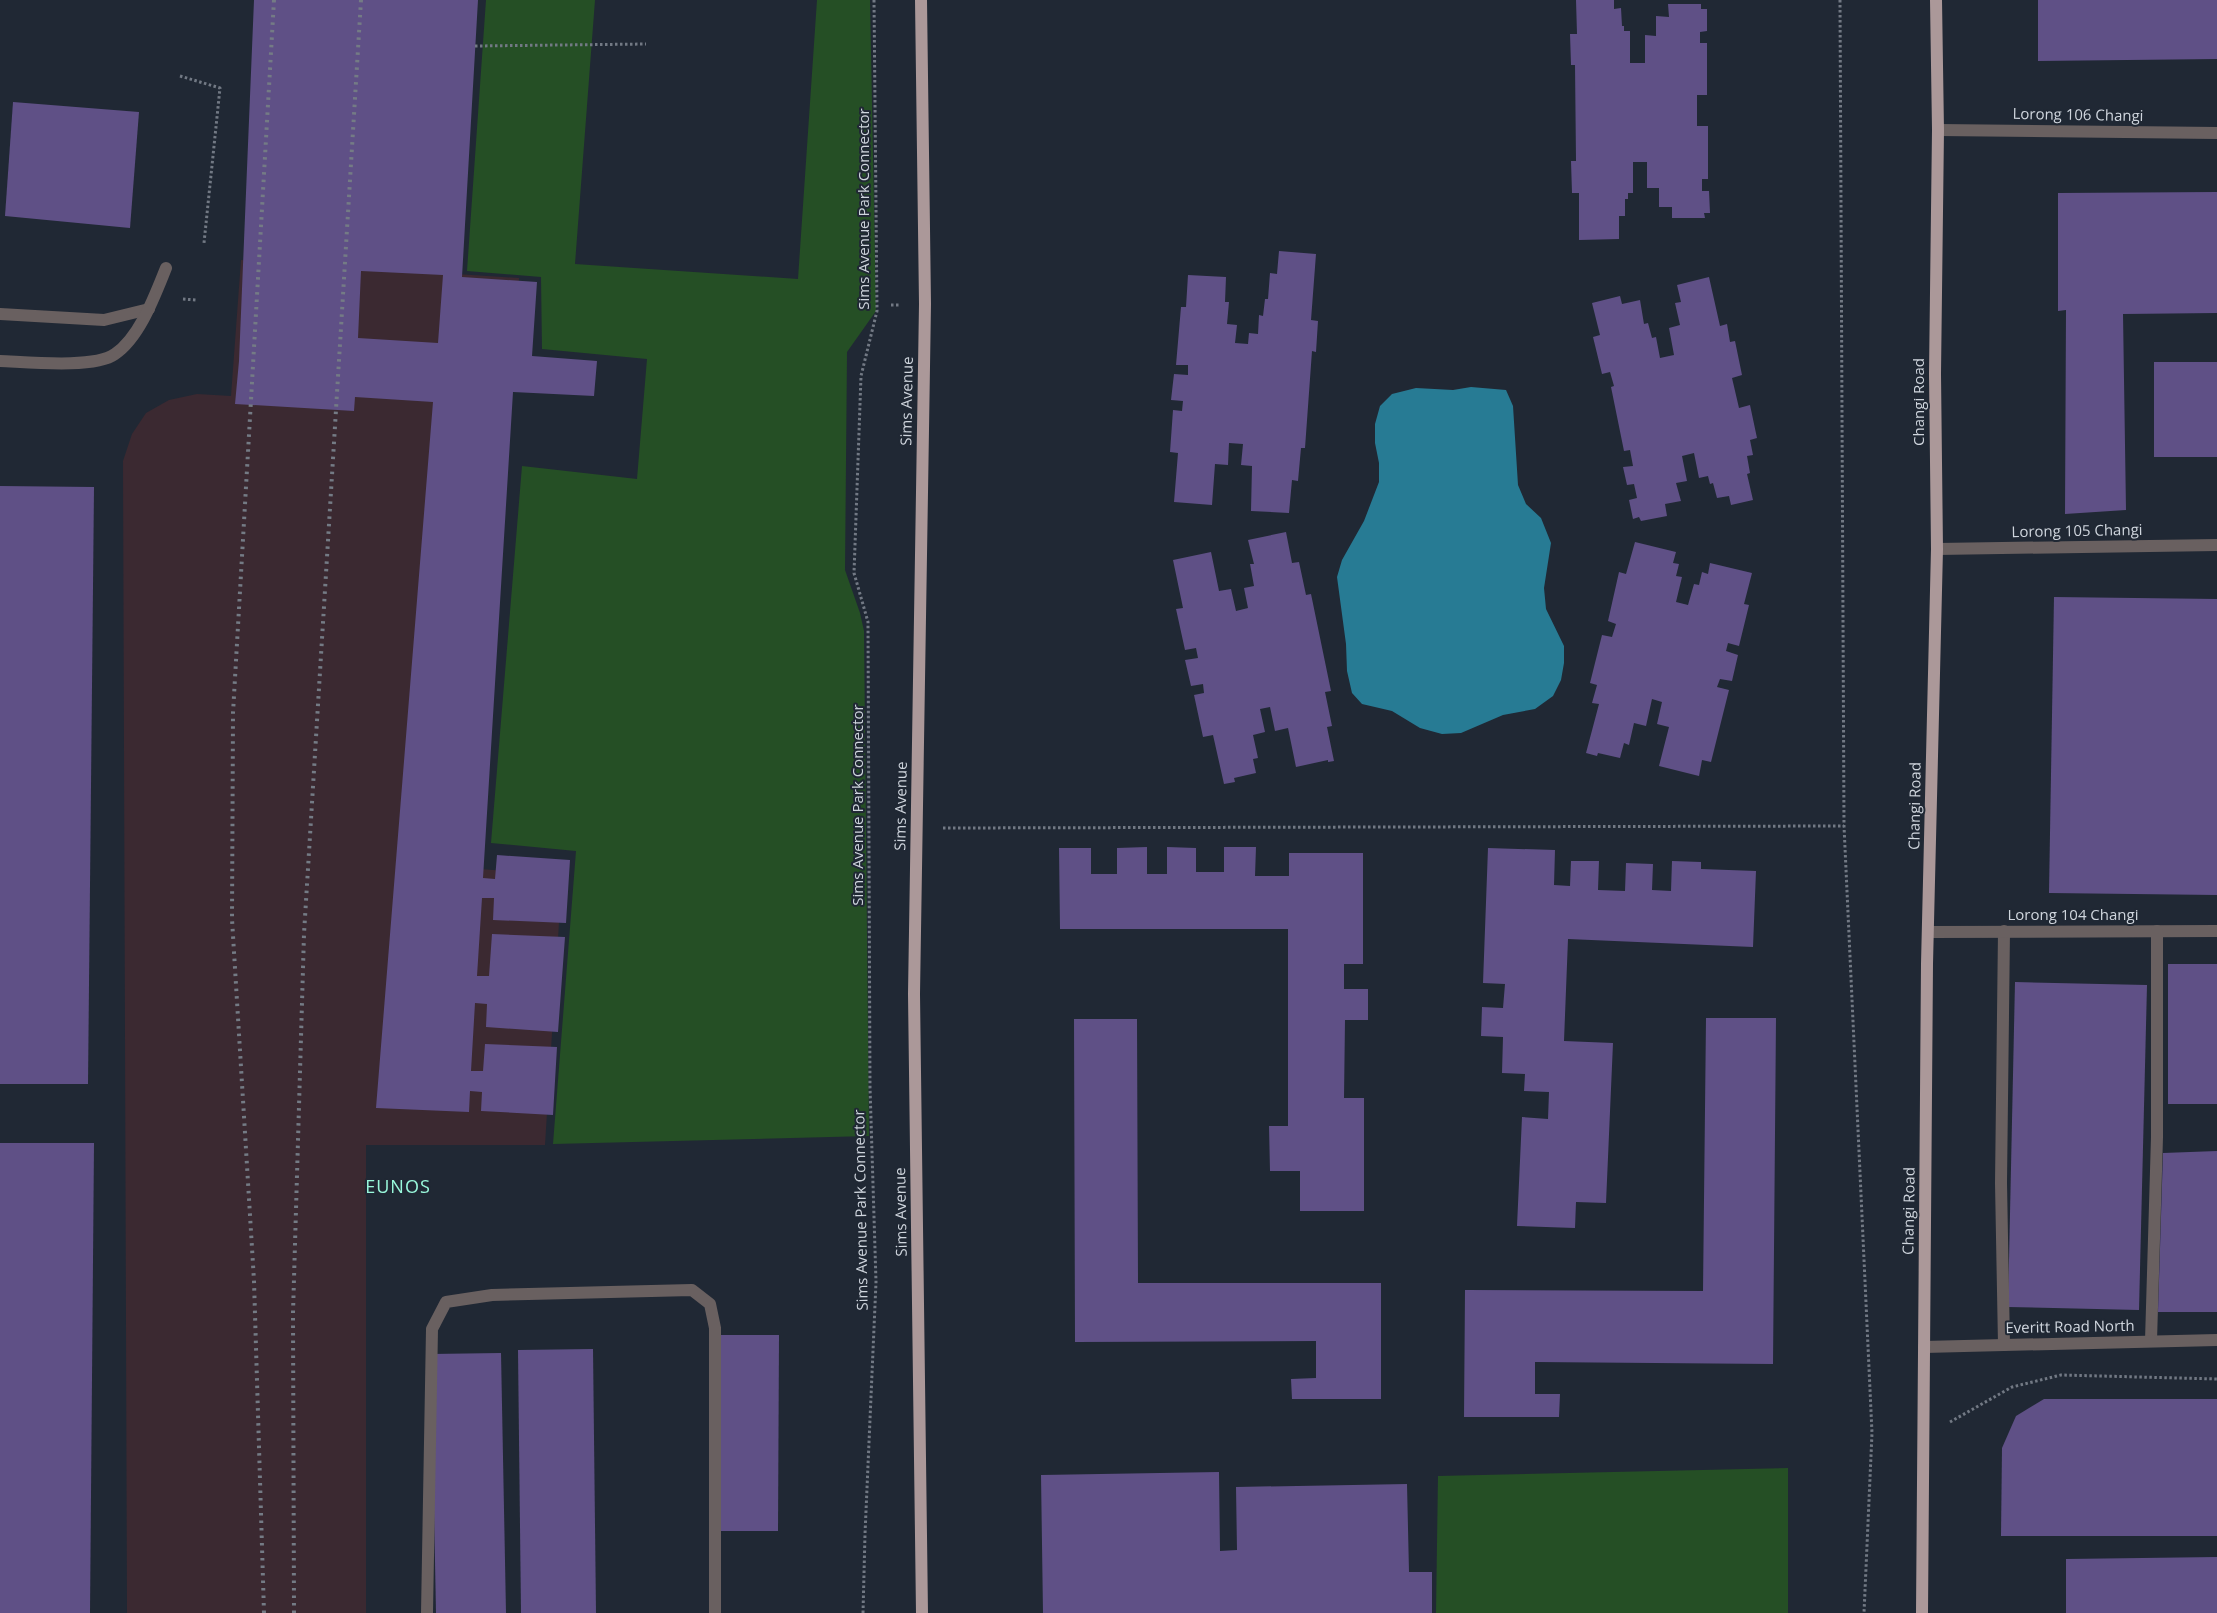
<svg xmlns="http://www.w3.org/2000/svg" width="2217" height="1613" viewBox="0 0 2217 1613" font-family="'Open Sans',sans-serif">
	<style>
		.industrial { fill: #3b2931 }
		.green { fill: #254f25 }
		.water { fill: #277b94 }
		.building { fill: #5f5086; fill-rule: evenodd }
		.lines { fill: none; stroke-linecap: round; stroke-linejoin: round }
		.path { stroke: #727984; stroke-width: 3; stroke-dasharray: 2.5 2.5; stroke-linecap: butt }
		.service { stroke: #696060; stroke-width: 12 }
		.minor { stroke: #696060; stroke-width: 12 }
		.primary { stroke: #ab9899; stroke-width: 12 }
		.rail { stroke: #747b85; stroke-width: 4; stroke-dasharray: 2.5 5; stroke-linecap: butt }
		.labels { text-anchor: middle; stroke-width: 4; stroke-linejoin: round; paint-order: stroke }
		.street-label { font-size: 15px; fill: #cfd5dd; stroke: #202834 }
		.quarter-label { font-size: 18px; letter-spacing: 1px; fill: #99f8db; stroke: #202834 }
	</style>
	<rect width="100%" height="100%" fill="#202834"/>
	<path class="industrial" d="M241 260 519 278 480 869 562 875 545 1145H366V1613H127L123 461 132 434 146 413 169 400 197 394 231 396Z"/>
	<g class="green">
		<path d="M486 0H595L575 264 798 279 817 0H870L876 311 847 352 845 570 860 613 864 631 869 1136 553 1144 576 851 491 843 522 466 637 479 647 359 542 349 541 277 467 271Z"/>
		<path d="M1788 1468V1613H1436L1438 1476Z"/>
	</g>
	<path class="water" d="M1471 387 1506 390 1513 406 1518 485 1526 504 1541 518 1551 543 1544 588 1546 609 1564 646V663L1561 680 1553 696 1535 709 1503 715 1461 733 1442 734 1420 728 1392 711 1362 704 1352 693 1347 671 1346 644 1337 577 1342 560 1364 521 1379 482V463L1375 443V424L1380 406 1392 394 1416 388 1453 390Z"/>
	<g class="building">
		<path d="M254 0H478L462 277 537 282 532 356 597 361 594 396 513 392 483 878 495 879 497 855 570 860 566 923 493 920 494 898H482L477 976H489L492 934 565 937 558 1032 486 1027 487 1004 475 1003 471 1071H483L485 1044 557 1047 553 1115 481 1111 482 1092 470 1091 469 1112 376 1108 433 402 355 397 354 411 235 404 239 361ZM361 271 443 275 438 343 358 338Z"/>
		<path d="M1576 0H1614V9L1621 8 1622 26H1624V31H1630V63H1645V35L1656 36V16L1669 17 1668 4H1701V9H1707V31L1700 32V43H1707V95H1697V126H1708V179H1702V191H1709L1710 213H1704L1705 218H1672V207H1659V188H1647V162H1633V193H1628V199H1625V216H1619V239L1579 240V193H1572L1571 161H1576L1575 65H1571L1570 34H1577Z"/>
		<path d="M2038 0H2217V59L2038 61Z"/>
		<path d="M13 102 139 112 130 228 5 216Z"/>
		<path d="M2217 192V313L2123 314 2126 510 2065 514 2066 310 2058 311V193Z"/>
		<path d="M1279 251 1316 254 1311 320 1318 321 1316 352 1312 351 1305 448H1301L1298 481 1292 480 1289 513 1251 511 1252 466 1241 465 1243 444 1229 443 1228 465 1215 464 1212 505 1174 502 1178 453 1170 452 1173 410 1182 411 1183 401 1171 400 1174 374 1188 375V365H1176L1181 307H1186L1188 275 1226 277 1225 302H1229L1227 324 1237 325 1235 343 1248 344 1249 333 1258 334 1259 315 1263 316 1265 299H1268L1270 273 1277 274Z"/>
		<path d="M1709 277 1720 326 1727 324 1730 342 1735 341 1742 375 1732 378 1739 408 1750 405 1757 438 1750 440 1753 455 1747 456 1750 473 1747 474 1753 500 1731 505 1729 496 1717 498 1713 483 1710 484 1708 476 1699 478 1694 453 1682 456 1687 481 1676 483 1681 501 1665 504 1667 516 1641 521 1639 517 1633 519 1629 500 1637 498 1634 484 1627 485 1623 467 1633 466 1630 450 1624 451 1611 387 1614 386 1610 372 1602 374 1593 337 1600 335 1592 303 1620 296 1622 304 1640 300 1644 324 1648 323 1652 338 1656 337 1660 358 1674 355 1669 328 1680 325 1675 303 1681 302 1677 285Z"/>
		<rect x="2154" y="362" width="63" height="95"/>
		<path d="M0 486 94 487 88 1084H0Z"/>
		<path d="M1286 532 1292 563 1299 562 1306 595 1311 594 1331 691 1325 692 1332 726 1327 727 1334 761 1328 762V760L1296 767 1288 728 1275 731 1270 707 1260 709 1265 732 1253 735 1258 758 1253 759 1256 773 1234 778 1235 782 1224 784 1213 735 1203 737 1194 695 1204 693 1203 684 1191 686 1185 660 1198 658 1196 648 1185 650 1176 609 1183 608 1173 560 1211 552 1219 591 1231 589 1236 611 1248 608 1244 588 1254 586 1250 564H1254L1248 540Z"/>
		<path d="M1635 542 1676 552 1673 563 1679 564 1676 576 1682 577 1676 602 1688 605 1694 584 1699 585 1702 572 1708 574 1710 563 1752 573 1744 604 1749 605 1739 646 1728 643 1726 651 1738 655 1732 681 1720 679 1717 687 1729 690 1711 762 1702 760 1699 776 1659 766 1669 727 1657 724 1662 702 1652 699 1646 726 1634 723 1629 745 1624 743 1620 758 1598 753 1597 756 1586 753 1599 704 1592 703 1597 685 1590 683 1602 635 1612 637 1616 624 1608 621 1619 572 1626 574Z"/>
		<path d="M2054 597 2217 599V895L2049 893Z"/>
		<path d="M1147 847V874H1167V847L1196 848V872H1224V847H1256L1255 876H1289V853H1363V964H1344V989H1368V1020H1345L1344 1098H1364V1211H1300V1171H1270L1269 1126H1288V929H1060L1059 848H1091V874H1117V848Z"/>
		<path d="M1488 848 1555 850 1554 885 1570 886 1571 861H1599L1598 890 1625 891 1626 863 1653 864 1652 890 1671 891 1672 861 1701 862V869L1756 871 1753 947 1568 939 1564 1041 1613 1043 1606 1203 1576 1202 1575 1228 1517 1226 1522 1117 1548 1119 1549 1092 1524 1091 1525 1074 1502 1073 1503 1037 1481 1036 1482 1007 1503 1008 1505 984 1483 983Z"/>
		<rect x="2168" y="964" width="49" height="140"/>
		<path d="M2015 982 2147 985 2139 1310 2008 1307Z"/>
		<path d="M1706 1018H1776L1773 1364 1535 1362V1394H1560L1559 1417H1464L1465 1290 1703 1291Z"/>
		<path d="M1074 1019H1137L1138 1283H1381V1399H1292L1291 1379 1316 1378V1341L1075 1342Z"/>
		<path d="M0 1143H94L90 1613H0Z"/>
		<path d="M2217 1151V1312H2158L2163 1153Z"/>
		<path d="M721 1335H779L778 1531H720Z"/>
		<path d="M593 1349 596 1613H521L518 1350Z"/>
		<path d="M501 1353 506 1613H436L431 1354Z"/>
		<path d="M2044 1399H2217V1536H2001L2002 1448 2016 1416Z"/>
		<path d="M1219 1472 1220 1551 1237 1550 1236 1487 1407 1484 1409 1572H1432V1613H1043L1041 1475Z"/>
		<path d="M2217 1557V1613H2066V1559Z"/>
	</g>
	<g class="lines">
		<g class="path">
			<path d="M1840 0 1844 826 1872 1433 1864 1613"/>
			<path d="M475 46 646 44"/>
			<path d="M180 76 220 88 204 243"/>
			<path d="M183 299 196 300"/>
			<path d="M891 305H900"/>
			<path d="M943 828 1844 826"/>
			<path d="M1950 1422 2012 1387 2061 1375 2217 1379"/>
			<path d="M863 1613 865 1534 876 1282 870 1087 868 622 854 573 861 376 877 311 874 0"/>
		</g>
		<path class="service" d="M427 1613 432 1329 446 1302 492 1295 692 1290 710 1304 715 1328V1613"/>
		<g class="minor">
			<path d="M1938 130 2217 133"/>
			<path d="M0 314 104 320 149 309"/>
			<path d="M0 361C27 362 94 369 115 354 140 337 155 295 166 268"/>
			<path d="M1937 549 2217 545"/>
			<path d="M2004 931 2001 1183 2004 1345"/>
			<path d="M1929 932 2217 931"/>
			<path d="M2151 1341 2157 1137V931"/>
			<path d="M1924 1347 2217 1340"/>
		</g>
		<g class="primary">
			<path d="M921 0 925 304 914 994 922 1613"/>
			<path d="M1922 1613 1927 964 1937 549 1935 374 1938 130 1936 0"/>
		</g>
		<g class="rail">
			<path d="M264 1613 254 1281 232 919 233 713 274 0"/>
			<path d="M294 1613 293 1313 304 934 361 0"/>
		</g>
	</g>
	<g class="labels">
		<g class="street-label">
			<text transform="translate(2078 115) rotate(1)" y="5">Lorong 106 Changi</text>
			<text transform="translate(864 209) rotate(-90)" y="5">Sims Avenue Park Connector</text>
			<text transform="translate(907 401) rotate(-89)" y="5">Sims Avenue</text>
			<text transform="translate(1919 402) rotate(-90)" y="5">Changi Road</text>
			<text transform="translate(2077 531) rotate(-1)" y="5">Lorong 105 Changi</text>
			<text transform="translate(858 805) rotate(-90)" y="5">Sims Avenue Park Connector</text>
			<text transform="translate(901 806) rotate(-89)" y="5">Sims Avenue</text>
			<text transform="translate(1915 806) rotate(-89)" y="5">Changi Road</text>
			<text x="2073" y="920">Lorong 104 Changi</text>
			<text transform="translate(861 1210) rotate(-91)" y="5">Sims Avenue Park Connector</text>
			<text transform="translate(1909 1211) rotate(-89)" y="5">Changi Road</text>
			<text transform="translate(901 1212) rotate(-91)" y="5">Sims Avenue</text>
			<text transform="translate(2070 1327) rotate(-1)" y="5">Everitt Road North</text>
		</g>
		<g class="quarter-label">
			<text x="398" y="1193">EUNOS</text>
		</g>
	</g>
</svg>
